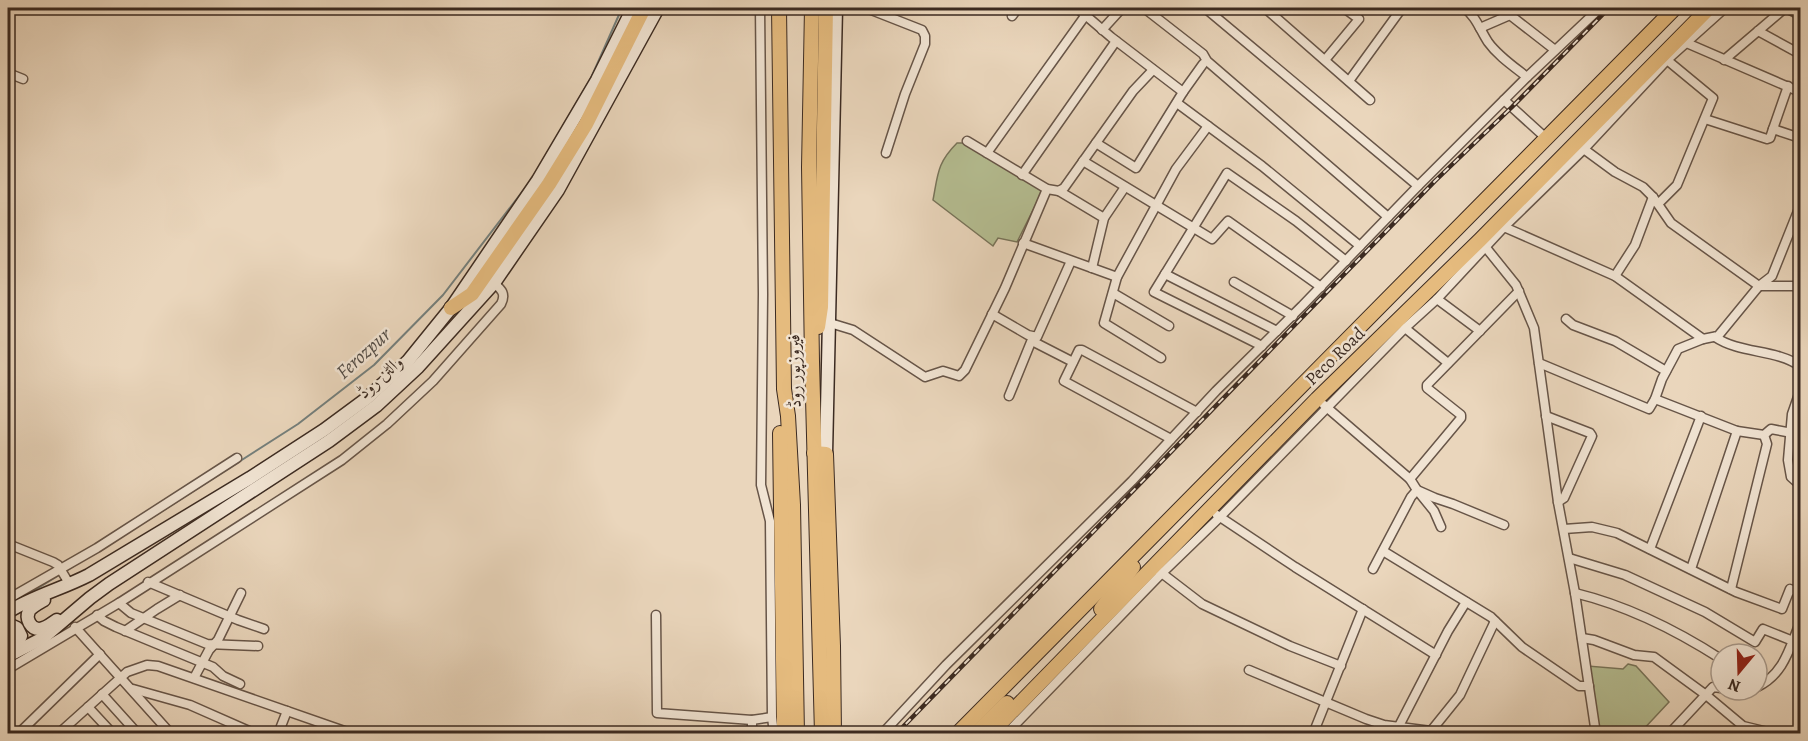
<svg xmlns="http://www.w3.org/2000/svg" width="1808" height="741" viewBox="0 0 1808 741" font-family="Alegreya,Amiri,serif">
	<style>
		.green { fill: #b5be92; stroke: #78745a; stroke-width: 1.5 }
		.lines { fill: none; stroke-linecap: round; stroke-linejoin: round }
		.stream { stroke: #747f7c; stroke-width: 2 }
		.street-casing { stroke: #675548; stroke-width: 11 }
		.secondary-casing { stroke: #3b2a21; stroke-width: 15 }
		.primary-casing { stroke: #3b2a21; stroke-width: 16 }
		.street { stroke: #f1e4d3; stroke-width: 8 }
		.secondary { stroke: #f1e4d3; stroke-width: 12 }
		.primary { stroke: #e5bb7e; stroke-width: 14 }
		.rail-casing { stroke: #3b2a21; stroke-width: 4.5 }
		.rail { stroke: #f1e4d3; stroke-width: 2; stroke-dasharray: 7; stroke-linecap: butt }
		.labels { text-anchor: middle; stroke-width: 5; stroke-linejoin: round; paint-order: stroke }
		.street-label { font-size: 18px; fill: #3b2a21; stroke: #f1e4d3 }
		.water-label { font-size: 20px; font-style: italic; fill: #534d47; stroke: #f1e4d3 }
	</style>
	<rect width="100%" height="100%" fill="#ead6bc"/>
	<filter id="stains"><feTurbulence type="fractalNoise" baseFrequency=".00333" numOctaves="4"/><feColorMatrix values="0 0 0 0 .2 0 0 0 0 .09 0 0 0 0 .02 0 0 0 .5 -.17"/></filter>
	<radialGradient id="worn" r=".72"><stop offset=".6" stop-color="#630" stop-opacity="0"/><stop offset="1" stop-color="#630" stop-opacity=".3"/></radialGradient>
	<g class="green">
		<path d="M957 143H964L1043 190 1017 242 998 238 993 246 933 200C938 174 937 163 957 143Z"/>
		<path d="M1628 664 1636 666 1669 702 1640 733H1600L1588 666 1623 669Z"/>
	</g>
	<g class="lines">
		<g class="stream">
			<path d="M145 522 298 424 374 365 443 295 532 179 591 78 622 8"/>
			<path d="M25 596 74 566"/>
		</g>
		<defs>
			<g id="street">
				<path d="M760 8 763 294 761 485 770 521 772 717 774 734"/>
				<path d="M866 8 922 30 925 36V44L905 94 886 153"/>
				<path d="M1077 8 1111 37 1183 92 1136 168 1096 143"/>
				<path d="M1144 8 1203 54 1207 61 1388 217"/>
				<path d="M1205 8 1418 186"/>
				<path d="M1265 8 1370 100"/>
				<path d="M1464 8C1476 16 1480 30 1488 42 1498 56 1513 66 1527 77"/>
				<path d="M1786 8 1800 15"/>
				<path d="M1510 15 1515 8"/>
				<path d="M1012 16 1018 8"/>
				<path d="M1480 28 1510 15 1555 50"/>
				<path d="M1102 30 1122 8"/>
				<path d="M1758 31 1800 54"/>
				<path d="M1682 41 1800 92"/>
				<path d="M1325 60 1359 19 1344 8"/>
				<path d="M1724 60 1785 8"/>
				<path d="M8 73 23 79"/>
				<path d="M1349 81 1402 8"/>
				<path d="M1183 92 1203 64"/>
				<path d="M1504 100 1547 139"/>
				<path d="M1177 103 1262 166 1360 246"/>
				<path d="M1705 119 1767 139 1770 138 1773 129 1800 138"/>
				<path d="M1773 129 1788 86"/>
				<path d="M967 141 1047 189 1059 191 1064 188 1133 91 1151 72 1152 69"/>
				<path d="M1581 147 1615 172 1643 187 1653 197 1671 223 1759 286H1800"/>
				<path d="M987 153 1085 16"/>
				<path d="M1083 161 1212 239 1228 221 1321 287"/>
				<path d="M1022 175 1116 41"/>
				<path d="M1059 191 1104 218"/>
				<path d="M1658 204 1677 185 1713 98 1667 60"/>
				<path d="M1504 227 1584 149 1667 60 1725 8"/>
				<path d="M1023 243 1117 277"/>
				<path d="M1483 244 1516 285 1534 328 1558 502 1575 593 1596 734"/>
				<path d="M1092 268 1104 218 1125 187"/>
				<path d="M1165 274 1277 331"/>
				<path d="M1615 276 1635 245 1653 197"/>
				<path d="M1234 282 1293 316"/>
				<path d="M1113 293 1169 326"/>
				<path d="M1437 299 1480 331"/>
				<path d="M992 314 1028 335 1037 337 1071 261"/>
				<path d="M1566 319 1573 325 1615 341 1666 371"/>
				<path d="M830 323 853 330 925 377 943 371 959 376 965 370 1005 288 1047 189"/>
				<path d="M1405 328 1448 363"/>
				<path d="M1715 337C1740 354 1776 349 1800 366"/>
				<path d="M1703 339 1678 349 1662 379 1655 399 1737 431 1764 435 1771 429 1792 433"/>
				<path d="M1032 341 1073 362"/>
				<path d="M1262 346 1154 292 1227 173 1296 221 1346 261"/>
				<path d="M1161 358 1104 323 1117 277 1176 169 1208 126"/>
				<path d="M1539 363 1649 409 1655 399"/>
				<path d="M1800 391 1792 414 1788 460 1791 477 1800 485"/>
				<path d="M1009 396 1033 337"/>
				<path d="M1324 405 1410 479"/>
				<path d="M1546 416 1590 433 1592 436 1564 498 1558 502"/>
				<path d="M1171 439 1064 381 1079 350H1082L1197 412"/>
				<path d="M1217 515 1295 567 1436 655"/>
				<path d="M1504 525 1453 504 1435 498 1417 490 1410 479 1461 418V415L1427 388V385L1519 291"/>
				<path d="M1564 529 1592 527 1617 533 1736 592 1782 609 1790 589 1800 593"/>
				<path d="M8 544 53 562 58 565 70 585"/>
				<path d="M1650 549 1701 416"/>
				<path d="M1383 551 1491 617 1522 647 1579 686H1589"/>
				<path d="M1569 558 1625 575 1705 612 1755 642 1763 629 1793 641"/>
				<path d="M1373 569 1411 497 1417 490 1434 511 1441 527"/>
				<path d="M1691 569 1737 431"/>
				<path d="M1159 571 1202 604 1290 646 1341 666"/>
				<path d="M148 582 238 620 264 629"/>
				<path d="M1731 589 1767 444 1764 435"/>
				<path d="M1575 593C1628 606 1676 630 1721 659"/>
				<path d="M8 599 97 548 237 458"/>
				<path d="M119 603 131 613 207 644 258 646"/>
				<path d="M97 615 104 621 116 627 213 667 223 676 240 684"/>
				<path d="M656 615 657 713 752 720"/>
				<path d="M75 627 171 734"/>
				<path d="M125 631 157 609 180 595"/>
				<path d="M1582 638 1594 640 1634 655 1654 657 1706 695 1743 726 1776 734"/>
				<path d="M8 669 119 603 342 460 387 424 433 381 501 304C506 294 502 290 494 283"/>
				<path d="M1249 670 1366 719 1384 725 1431 731 1460 695 1495 621"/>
				<path d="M194 678 209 650 218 640 241 593"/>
				<path d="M1757 687C1784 674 1789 649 1800 623"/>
				<path d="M133 689 190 705 256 734"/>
				<path d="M102 694 138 734"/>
				<path d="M88 707 113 734"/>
				<path d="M1399 726 1448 631 1466 602"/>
				<path d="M18 734 100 654"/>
				<path d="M58 734 127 672 147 665 158 666 353 734"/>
				<path d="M278 734 287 711"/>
				<path d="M752 734V720L772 717"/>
				<path d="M882 734 946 665 1132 481 1216 391 1302 306 1418 186 1527 77 1600 8"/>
				<path d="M1006 734 1162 573 1220 517 1405 328 1437 299 1504 227 1615 276 1703 339 1718 336 1759 286 1772 276 1800 206"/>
				<path d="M1313 734 1363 609"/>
				<path d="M1669 734 1713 687 1721 688"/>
			</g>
			<g id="secondary">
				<path d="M826 454 836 8"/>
				<path d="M44 600C39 603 32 606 29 611 25 619 31 629 39 629 46 629 52 623 57 620"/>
				<path d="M8 612C33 596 62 589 89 575L250 478 324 430 366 399 408 361 451 308 538 180 597 80 633 8"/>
				<path d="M8 624 17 628 21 636 18 642 8 649"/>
				<path d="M8 656 43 638 90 598 109 584 329 441 376 406 418 367 494 283 558 190 658 8"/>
			</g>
			<g id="primary">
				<path d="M779 8 784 389 788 416 793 505 797 734"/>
				<path d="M812 8 809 167 812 361 822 734"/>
				<path d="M451 308 472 294 549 184 586 124 644 8"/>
				<path d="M818 327 821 307 826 8"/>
				<path d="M780 433 784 734"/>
				<path d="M814 453 826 454 833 646 834 734"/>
				<path d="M1101 609 1133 567"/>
				<path d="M957 734 1675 8"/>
				<path d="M976 734 1007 703"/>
				<path d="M990 734 1317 399 1480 240 1709 8"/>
			</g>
		</defs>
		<use href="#street" class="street-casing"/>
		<use href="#secondary" class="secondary-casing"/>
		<use href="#primary" class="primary-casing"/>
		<use href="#street" class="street"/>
		<use href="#secondary" class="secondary"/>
		<use href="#primary" class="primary"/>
		<defs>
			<path id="rail" d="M896 734 1435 181 1512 107 1609 8"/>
		</defs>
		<use href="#rail" class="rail-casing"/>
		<use href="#rail" class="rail"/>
	</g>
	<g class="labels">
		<g class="street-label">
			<text transform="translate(1335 356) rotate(-44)" y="6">Peco Road</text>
			<text transform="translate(794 371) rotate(-91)" y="6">فیروزپور روڈ</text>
			<text transform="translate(380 377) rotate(-42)" y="6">والٹن روڈ</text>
		</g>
		<g class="water-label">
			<text transform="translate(363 353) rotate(-42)" y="7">Ferozpur</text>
		</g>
	</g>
	<rect width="1808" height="741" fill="none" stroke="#ead6bc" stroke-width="30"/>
	<rect x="9" y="9" width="1790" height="723" fill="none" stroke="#3b2a21" stroke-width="3"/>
	<rect x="15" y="15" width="1778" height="711" fill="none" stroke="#3b2a21" stroke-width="1.5"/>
	<g transform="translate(1739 672) rotate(199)"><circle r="28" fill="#f1e4d3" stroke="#a89a8c" stroke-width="1.5"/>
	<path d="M0-4.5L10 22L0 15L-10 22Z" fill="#8f2418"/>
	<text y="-9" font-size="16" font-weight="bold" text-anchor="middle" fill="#3b2a21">N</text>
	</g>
	<rect width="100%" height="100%" filter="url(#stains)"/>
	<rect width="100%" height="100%" fill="url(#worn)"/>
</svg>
